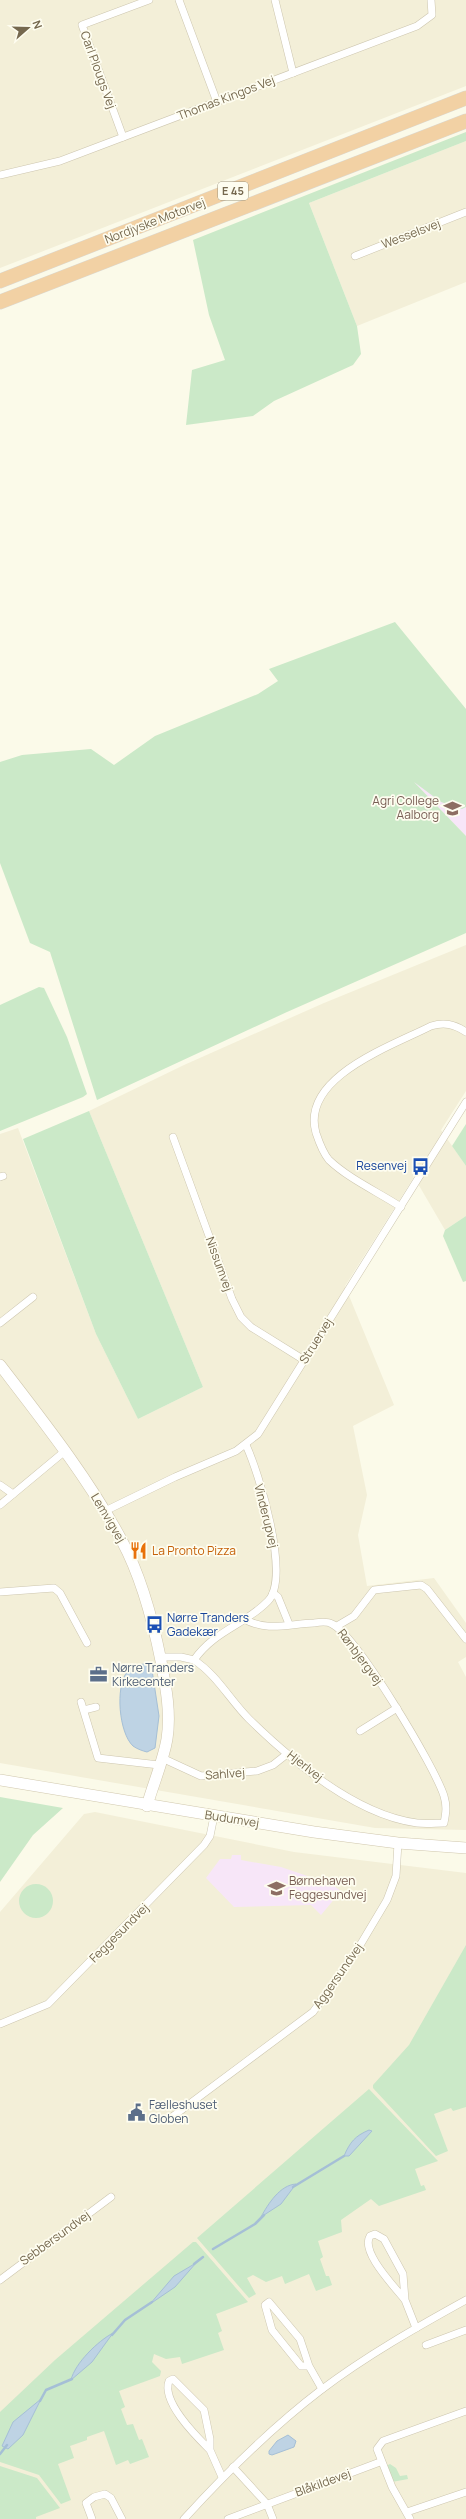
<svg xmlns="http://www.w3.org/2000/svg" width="466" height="2519" viewBox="0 0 466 2519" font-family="Manrope,sans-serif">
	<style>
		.residential { fill: #f3efd8 }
		.education { fill: #f7e6f8 }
		.green { fill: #cbe9c8 }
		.water { fill: #bed3e4; stroke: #a5bfd6 }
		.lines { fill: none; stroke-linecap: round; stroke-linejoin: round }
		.stream { stroke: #a5bfd6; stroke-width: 2.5 }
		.street-casing { stroke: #cdc6af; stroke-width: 8 }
		.secondary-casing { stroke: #d0c7ad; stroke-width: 12 }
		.highway-casing { stroke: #dbd8d1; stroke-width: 15 }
		.street { stroke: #fff; stroke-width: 7 }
		.secondary { stroke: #fff; stroke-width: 11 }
		.highway { stroke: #f2d1a4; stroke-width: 14 }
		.labels { text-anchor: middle; stroke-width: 3.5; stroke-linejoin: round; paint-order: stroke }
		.shield { fill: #fefdf0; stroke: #9e957f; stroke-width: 1 }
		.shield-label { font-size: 11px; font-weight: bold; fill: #75684e }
		.street-label { font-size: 12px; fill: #75684e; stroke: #fefdf0 }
		.education-label { font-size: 12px; fill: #785e54; stroke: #fefdf0; text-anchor: end }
		.transit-label { font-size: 12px; fill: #164399; stroke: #fefdf0; text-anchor: end }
		.food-label { font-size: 12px; fill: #c56008; stroke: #fefdf0; text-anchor: start }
		.service-label { font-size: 12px; fill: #4e5e75; stroke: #fefdf0; text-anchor: start }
	</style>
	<rect width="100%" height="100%" fill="#fbfae9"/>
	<g class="residential">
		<path d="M0 0H466V86L0 268Z"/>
		<path d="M466 141V282L357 326 309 203Z"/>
		<path d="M466 945V1091L441 1130 466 1166V1216L445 1230 414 1177 345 1286 394 1405 353 1426 367 1495 358 1535 367 1586 434 1578 466 1623V1657L458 1662 466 1677V1830L375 1828 0 1763V1134L18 1128 96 1334 138 1419 203 1387 89 1111 184 1065 324 1003Z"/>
		<path d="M95 1812 294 1852 466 1873V2519H0V1912L84 1814Z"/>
	</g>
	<g class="education">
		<path d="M466 741V836L412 780Z"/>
		<path d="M232 1855H241V1860L281 1867 331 1884 341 1891 321 1915 311 1905 234 1907 206 1878 220 1859H231Z"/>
	</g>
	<g class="green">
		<path d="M466 132V141L309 203 357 326 361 354 353 365 274 401 253 416 186 425 192 370 225 360 209 315 193 240Z"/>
		<path d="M395 622 466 709V807L462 809 441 802 414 782 466 836V933L287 1012 97 1100 50 952 30 943 0 863V762L22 755 91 749 114 765 155 736 258 694 278 681 269 669Z"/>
		<path d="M39 987 44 988 67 1037 87 1094 83 1097 0 1131V1005Z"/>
		<path d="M89 1111 203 1387 138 1419 96 1334 23 1139Z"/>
		<path d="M466 1124V1166L452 1146Z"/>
		<path d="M466 1216V1281L463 1282 443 1236 445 1230Z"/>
		<path d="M0 1797 63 1808 33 1835 0 1882Z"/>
		<circle cx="36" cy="1901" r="17"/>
		<path d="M466 1945V2107L453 2111 451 2108 434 2114 448 2151 436 2156 373 2088V2085L409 2045Z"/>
		<path d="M369 2089 438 2161 415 2169 421 2186 424 2185 426 2190 379 2206 371 2199 341 2220 342 2232 318 2241 323 2257 320 2259 326 2276H329L332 2285 316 2291 309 2274 285 2284 282 2276 266 2282 253 2275 247 2278 256 2294 249 2298 197 2238Z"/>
		<path d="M193 2242H196L248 2302 216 2314 222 2331 218 2333 224 2350 182 2364 180 2357 166 2359 154 2354 152 2362 161 2371 160 2376 119 2391 125 2407 121 2409 127 2425 133 2424 139 2440 142 2439 149 2457 130 2464 128 2460 116 2465 104 2431 87 2437V2440L70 2446 74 2458 58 2464 71 2500 61 2504 39 2475 0 2462V2412L55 2360Z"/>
		<path d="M390 2464 396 2468 400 2476 407 2475 408 2479 392 2482 386 2466Z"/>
		<path d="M0 2466 37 2478 60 2508 36 2517V2519H0Z"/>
	</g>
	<g class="water">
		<path d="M144 1664 152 1670 159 1716 155 1748 147 1752C143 1751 137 1749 133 1746 119 1733 115 1687 127 1672 132 1666 137 1665 144 1664Z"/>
		<path d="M369 2130 372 2131 349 2156H344C350 2142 355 2136 369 2130Z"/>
		<path d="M296 2184 281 2204 261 2217C268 2204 280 2185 296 2184Z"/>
		<path d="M196 2263 175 2287 150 2304 174 2276Z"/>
		<path d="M113 2333 92 2362 71 2380C75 2363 98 2341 113 2333Z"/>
		<path d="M41 2399 23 2435 8 2449 2 2446 13 2422Z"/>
		<path d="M288 2435 296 2441 294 2447 272 2455 269 2454V2451L277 2441Z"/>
	</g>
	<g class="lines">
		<g class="stream">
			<path d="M293 2187 344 2156"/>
			<path d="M213 2249 255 2224 264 2215"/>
			<path d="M194 2264 203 2257"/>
			<path d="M112 2335 125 2320 152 2302"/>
			<path d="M40 2401 46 2390 72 2379"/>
			<path d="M0 2454 7 2445"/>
		</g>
		<defs>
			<g id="street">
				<path d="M179 0 217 102"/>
				<path d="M275 0 293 73"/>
				<path d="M123 137 82 25 149 0"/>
				<path d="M0 175 60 161 417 26 432 15 431 0"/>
				<path d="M355 256 466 212"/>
				<path d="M173 1137 232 1299 241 1317 251 1327 304 1360"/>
				<path d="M0 1177 3 1176"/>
				<path d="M401 1207C378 1192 349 1179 329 1160 323 1153 319 1142 316 1133 300 1077 392 1046 431 1026 444 1022 454 1024 466 1032"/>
				<path d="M0 1323 33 1297"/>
				<path d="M0 1485 13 1494"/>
				<path d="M0 1505 65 1451"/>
				<path d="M105 1511 175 1477 236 1451 258 1434 466 1102"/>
				<path d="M0 1592 54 1588 60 1593 87 1643"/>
				<path d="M273 1593 278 1597 289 1624"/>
				<path d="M337 1626 354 1616 374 1590 421 1585 427 1589 466 1639"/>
				<path d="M160 1657H181L194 1660C215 1630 245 1625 268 1601 291 1577 259 1473 246 1445"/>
				<path d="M194 1660C217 1675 230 1700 249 1719 292 1761 356 1815 417 1823 426 1824 436 1823 444 1823 446 1813 447 1806 444 1796 435 1767 356 1635 332 1624 327 1621 320 1622 314 1623 288 1624 267 1632 244 1619"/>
				<path d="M81 1702 98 1758 159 1765"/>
				<path d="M84 1710 96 1707"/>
				<path d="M360 1731 397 1708"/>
				<path d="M162 1758 201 1776 257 1771 273 1765 287 1754"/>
				<path d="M0 2024 48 2004 204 1845 210 1836 214 1816"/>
				<path d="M172 2117 313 2012 356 1952 387 1900 396 1876 398 1843"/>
				<path d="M0 2280 111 2197"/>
				<path d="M405 2300C395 2287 360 2252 370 2236L375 2234 384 2239 403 2274 405 2300 416 2328"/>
				<path d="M426 2345 466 2330"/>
				<path d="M309 2366H301L272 2330 265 2305 269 2302 300 2339 309 2366 322 2389"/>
				<path d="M210 2450C197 2437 161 2402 169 2381L173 2379 204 2410 210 2439V2450L222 2477"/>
				<path d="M233 2467 267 2504 273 2519"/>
				<path d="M407 2512 466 2492"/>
				<path d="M92 2519 86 2503 94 2497 105 2494 111 2498 122 2519"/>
				<path d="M184 2519C226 2473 271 2428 321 2390 366 2356 417 2327 466 2300"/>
				<path d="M228 2519 380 2462"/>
				<path d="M410 2519 392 2487 377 2449 383 2441 466 2411"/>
			</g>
			<g id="secondary">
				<path d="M0 1365C43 1421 89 1479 122 1541 142 1578 153 1621 161 1661 166 1687 171 1713 167 1739 163 1762 153 1784 147 1806"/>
				<path d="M0 1780 314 1832 398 1843 466 1848"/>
			</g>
			<g id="highway">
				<path d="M0 281 466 98"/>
				<path d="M0 302 466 121"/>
			</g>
		</defs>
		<use href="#street" class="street-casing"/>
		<use href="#secondary" class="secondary-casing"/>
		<use href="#highway" class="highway-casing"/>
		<use href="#street" class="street"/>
		<use href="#secondary" class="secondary"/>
		<use href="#highway" class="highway"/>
	</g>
	<defs>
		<symbol id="university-bare" viewBox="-9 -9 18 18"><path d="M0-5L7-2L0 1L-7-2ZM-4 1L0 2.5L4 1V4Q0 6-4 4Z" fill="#8d6e63" stroke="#fefdf0" stroke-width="2.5" paint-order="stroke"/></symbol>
		<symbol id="bus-bare" viewBox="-9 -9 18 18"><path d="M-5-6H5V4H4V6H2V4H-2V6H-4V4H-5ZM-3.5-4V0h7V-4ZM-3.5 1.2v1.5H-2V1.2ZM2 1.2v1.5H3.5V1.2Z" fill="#1a4fb4" stroke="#fefdf0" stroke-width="2.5" paint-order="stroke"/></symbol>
		<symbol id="restaurant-bare" viewBox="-9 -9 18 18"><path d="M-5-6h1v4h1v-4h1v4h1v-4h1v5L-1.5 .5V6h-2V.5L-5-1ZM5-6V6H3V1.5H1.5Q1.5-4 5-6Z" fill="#e8710a" stroke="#fefdf0" stroke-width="2.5" paint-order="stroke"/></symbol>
		<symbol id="office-bare" viewBox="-9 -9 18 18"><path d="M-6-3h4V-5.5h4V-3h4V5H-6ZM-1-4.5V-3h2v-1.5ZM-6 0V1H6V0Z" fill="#5c6f8a" stroke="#fefdf0" stroke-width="2.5" paint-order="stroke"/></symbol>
		<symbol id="school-bare" viewBox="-9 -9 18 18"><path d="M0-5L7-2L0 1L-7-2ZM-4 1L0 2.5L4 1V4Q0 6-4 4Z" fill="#8d6e63" stroke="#fefdf0" stroke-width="2.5" paint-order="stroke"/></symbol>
		<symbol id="civic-bare" viewBox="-9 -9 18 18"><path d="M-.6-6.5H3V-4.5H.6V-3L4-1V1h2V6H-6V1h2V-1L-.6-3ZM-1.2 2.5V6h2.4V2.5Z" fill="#5c6f8a" stroke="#fefdf0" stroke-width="2.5" paint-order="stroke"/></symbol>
	</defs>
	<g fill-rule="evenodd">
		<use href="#university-bare" x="440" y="796" width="25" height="25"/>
		<use href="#bus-bare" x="408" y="1154" width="25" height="25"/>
		<use href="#restaurant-bare" x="126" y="1538" width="25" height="25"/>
		<use href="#bus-bare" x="142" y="1612" width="25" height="25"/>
		<use href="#office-bare" x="86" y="1662" width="25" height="25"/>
		<use href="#school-bare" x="264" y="1876" width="25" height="25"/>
		<use href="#civic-bare" x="124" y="2100" width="25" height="25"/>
	</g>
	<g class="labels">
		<rect class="shield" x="218" y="182" width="30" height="18" rx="3"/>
		<g class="shield-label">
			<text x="233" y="195">E 45</text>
		</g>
		<g class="street-label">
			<text transform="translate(98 70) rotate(70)" y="4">Carl Plougs Vej</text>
			<text transform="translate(226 98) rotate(-21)" y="4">Thomas Kingos Vej</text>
			<text transform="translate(155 221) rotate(-21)" y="4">Nordjyske Motorvej</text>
			<text transform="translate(411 234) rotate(-21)" y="4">Wesselsvej</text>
			<text transform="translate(219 1264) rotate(70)" y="4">Nissumvej</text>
			<text transform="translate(316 1341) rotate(-58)" y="4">Struervej</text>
			<text transform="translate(266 1516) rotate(76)" y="4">Vinderupvej</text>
			<text transform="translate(108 1518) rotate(59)" y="4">Lemvigvej</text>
			<text transform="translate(360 1657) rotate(53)" y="4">Rønbjergvej</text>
			<text transform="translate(305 1766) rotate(38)" y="4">Hjerlvej</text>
			<text transform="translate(225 1774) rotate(-4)" y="4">Sahlvej</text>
			<text transform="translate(232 1819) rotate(9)" y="4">Budumvej</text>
			<text transform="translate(119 1933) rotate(-45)" y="4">Feggesundvej</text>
			<text transform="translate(338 1976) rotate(-55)" y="4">Aggersundvej</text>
			<text transform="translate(55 2238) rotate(-36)" y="4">Sebbersundvej</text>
			<text transform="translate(323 2483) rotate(-20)" y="4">Blåkildevej</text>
		</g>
		<g class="education-label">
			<text x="439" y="805">Agri College<tspan x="439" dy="14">Aalborg</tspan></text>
			<text x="289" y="1885" text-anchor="start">Børnehaven<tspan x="289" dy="14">Feggesundvej</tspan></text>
		</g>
		<g class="transit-label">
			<text x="407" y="1170">Resenvej</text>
			<text x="167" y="1622" text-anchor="start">Nørre Tranders<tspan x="167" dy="14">Gadekær</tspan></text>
		</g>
		<g class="food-label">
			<text x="152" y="1555">La Pronto Pizza</text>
		</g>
		<g class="service-label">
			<text x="112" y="1672">Nørre Tranders<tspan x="112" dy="14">Kirkecenter</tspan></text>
			<text x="149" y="2109">Fælleshuset<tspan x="149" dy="14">Globen</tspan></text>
		</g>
	</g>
	<g transform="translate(28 28) rotate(70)" stroke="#fefdf0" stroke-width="3" paint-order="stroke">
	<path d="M0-3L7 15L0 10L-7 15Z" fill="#75684e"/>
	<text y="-6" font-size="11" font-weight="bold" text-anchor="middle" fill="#75684e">N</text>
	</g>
</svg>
